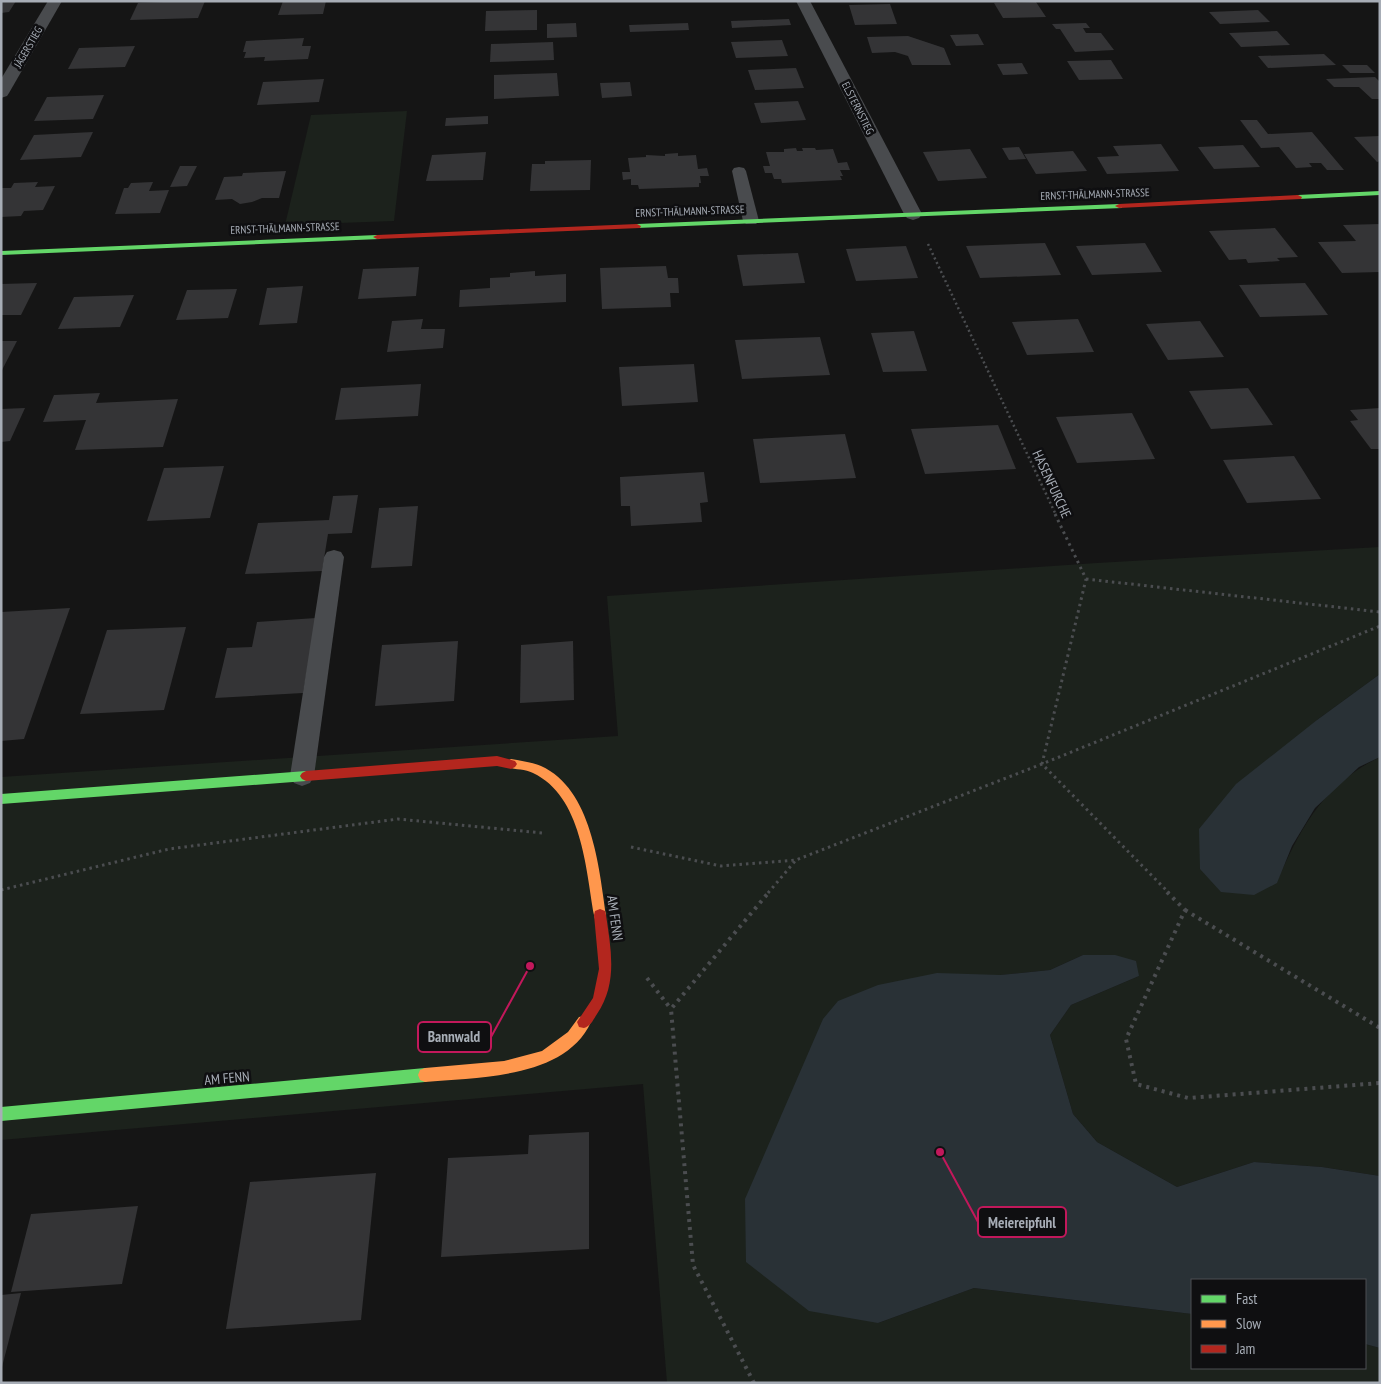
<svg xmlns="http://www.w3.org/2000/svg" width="1381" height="1384" viewBox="0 0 1381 1384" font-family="'PT Sans Narrow',sans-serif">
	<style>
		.green { fill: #1c221c }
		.water { fill: #293136 }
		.building { fill: #343436 }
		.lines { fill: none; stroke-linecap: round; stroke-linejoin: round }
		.path-far2 { stroke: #4b4d50; stroke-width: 2.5; stroke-dasharray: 2 3; stroke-linecap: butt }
		.path-far1 { stroke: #4b4d50; stroke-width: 3; stroke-dasharray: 2.5 4; stroke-linecap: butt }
		.path { stroke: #4b4d50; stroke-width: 4; stroke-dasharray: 3 5; stroke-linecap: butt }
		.lane { fill: #494b4e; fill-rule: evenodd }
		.street { fill: #494b4e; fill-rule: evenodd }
		.fast { fill: #63d668; fill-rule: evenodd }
		.slow { fill: #ff974d; fill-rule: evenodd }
		.jam { fill: #b3261e; fill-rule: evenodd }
		.labels { text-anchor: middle; stroke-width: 5; stroke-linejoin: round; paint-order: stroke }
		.far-street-label { font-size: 11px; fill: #a7adb6; stroke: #0f0f11 }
		.street-label { font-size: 14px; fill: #a7adb6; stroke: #0f0f11 }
		.leader { fill: none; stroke: #c2185b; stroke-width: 2 }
		.callout-dot { fill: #c2185b; stroke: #0f0f11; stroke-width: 2 }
		.callout { fill: #0f0f11; stroke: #c2185b; stroke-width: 2 }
		.callout-label { font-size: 15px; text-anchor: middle; font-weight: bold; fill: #a7adb6 }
	</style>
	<rect width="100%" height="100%" fill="#151515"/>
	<g class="green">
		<path d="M407 111 394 221 285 225 311 115Z"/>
		<path d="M1380 547V674L1317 720 1277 882C1300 828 1324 784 1380 757V1176L1322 1167 1254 1162 1177 1187 1097 1142 1073 1114 1050 1035 1071 1005 1139 976 1083 955 1050 970 1000 975 878 1323 974 1288 1192 1314V1368H1365V1344L1380 1348V1383H667L643 1084 1 1140V777L618 736 607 596 1097 563Z"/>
	</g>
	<g class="water">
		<path d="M1380 674V757L1359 767 1315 808 1292 846 1277 883 1254 895 1221 892 1200 869 1199 829 1236 784 1317 720Z"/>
		<path d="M1083 955H1115L1136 961 1139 976 1071 1005 1050 1035 1073 1114 1097 1142 1177 1187 1254 1162 1322 1167 1380 1176V1348L1365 1344V1280H1192V1314L974 1288 878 1323 809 1311 746 1262 745 1199 823 1019 838 1001 878 985 937 973 1000 975 1050 970Z"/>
	</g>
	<g class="building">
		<path d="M1 1H16L9 12 1 13Z"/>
		<path d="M188 1H205L198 18 130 20 138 3Z"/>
		<path d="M283 1H326L323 14 278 15Z"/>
		<path d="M1036 2 1046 17 1003 18 994 3Z"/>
		<path d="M890 4 897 24 855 25 849 5Z"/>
		<path d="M537 10V30L485 31 486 11Z"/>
		<path d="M1258 10 1270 22 1220 24 1209 12Z"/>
		<path d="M789 19 791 25 732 28 731 21Z"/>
		<path d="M576 23 577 37 547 38V24Z"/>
		<path d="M688 23 689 30 630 32 629 25Z"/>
		<path d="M1086 23 1090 28H1083L1086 33H1101L1114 50 1075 52 1060 29H1056L1052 24Z"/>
		<path d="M1277 31 1290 45 1241 47 1229 33Z"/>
		<path d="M978 34 984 45 956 46 950 35Z"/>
		<path d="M908 36 944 48 951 65H912L908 56 895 52 872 53 867 37Z"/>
		<path d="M304 38 302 46H311L308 59 264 61 265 57 244 58 246 52H243L246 41Z"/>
		<path d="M782 40 788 56 736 58 731 42Z"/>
		<path d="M553 42 554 60 490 62 491 44Z"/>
		<path d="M135 46 125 67 68 69 79 48Z"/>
		<path d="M1324 54 1336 65 1268 68 1258 56Z"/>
		<path d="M1111 60 1123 79 1079 80 1067 61Z"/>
		<path d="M1022 63 1028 74 1003 75 997 64Z"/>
		<path d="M1342 65H1367L1375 73H1350Z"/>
		<path d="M796 68 804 88 755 90 748 70Z"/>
		<path d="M557 73 559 96 494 99V75Z"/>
		<path d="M1375 77 1380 82V99H1372L1359 87H1334L1326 79Z"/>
		<path d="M324 79 319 102 257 105 263 82Z"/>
		<path d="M630 82 632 96 602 98 600 83Z"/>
		<path d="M104 95 93 119 34 121 47 97Z"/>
		<path d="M798 101 806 120 761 123 754 103Z"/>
		<path d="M488 116V124L445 126 446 118Z"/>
		<path d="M1240 120H1257L1268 134 1312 132 1344 170H1327L1321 163H1309L1312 167 1296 168 1279 147 1261 148Z"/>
		<path d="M93 132 81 157 20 160 34 135Z"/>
		<path d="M1380 136V161L1377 162 1354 137Z"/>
		<path d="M1161 144 1179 171 1107 174 1097 157 1119 156 1113 146Z"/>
		<path d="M1243 145 1260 167 1214 169 1198 147Z"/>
		<path d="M1019 147 1026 159 1009 160 1002 148Z"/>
		<path d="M796 148 797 151H803L802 148H815L816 150 833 149 838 163 847 162 850 170H840L843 176H840L842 180 782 183 781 179H774L772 173H765L763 166H770L766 152H784V149Z"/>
		<path d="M970 149 987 178 938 181 923 152Z"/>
		<path d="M1073 151 1087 171 1036 174 1024 154Z"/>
		<path d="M486 152 483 180 426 181 432 155Z"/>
		<path d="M678 153V156L696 155 698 169 707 168 709 176H700L701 183H699V187L639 189 638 185H631V179L623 180 622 172H630L628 158 646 157V155L665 156V154Z"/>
		<path d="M591 160 590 190 530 191 532 164H545V161Z"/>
		<path d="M180 166H197L187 186 170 187Z"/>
		<path d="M286 171 279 198H262L252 202 240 204 232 199 215 200 224 177 242 176 243 173Z"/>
		<path d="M38 182 35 187 55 186 43 210 24 211 21 216 1 217V188H11L14 183Z"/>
		<path d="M153 182 149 191 169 190 160 213 115 214 124 188H128L131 183Z"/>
		<path d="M1380 224V272L1342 273 1318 242 1356 241 1343 225Z"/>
		<path d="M1275 228 1298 257 1277 258 1280 261 1248 263 1246 259 1229 260 1209 231Z"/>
		<path d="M1045 243 1061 275 980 278 966 246Z"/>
		<path d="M1145 243 1162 272 1092 275 1076 246Z"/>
		<path d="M906 246 918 278 856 281 846 249Z"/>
		<path d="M798 253 805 283 743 286 737 255Z"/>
		<path d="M666 266 668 278H678L679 293H670L671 307 602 309 600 268Z"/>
		<path d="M419 267 416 296 358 299 363 269Z"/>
		<path d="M535 271V276L566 274V302L459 307 460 290 490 288V278L510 277V273Z"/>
		<path d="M37 283 21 315H1V284Z"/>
		<path d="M1305 283 1328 315 1260 317 1239 285Z"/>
		<path d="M303 286 297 323 259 325 267 288Z"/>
		<path d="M237 289 228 318 176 320 187 290Z"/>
		<path d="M134 295 120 327 58 329 74 297Z"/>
		<path d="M423 319 421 329H445L443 348 387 352 392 321Z"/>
		<path d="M1078 319 1094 352 1027 355 1012 322Z"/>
		<path d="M1200 321 1224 357 1168 360 1146 324Z"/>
		<path d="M914 331 927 371 883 372 871 333Z"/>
		<path d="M820 337 830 375 742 379 735 340Z"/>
		<path d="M1 341H17L1 372Z"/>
		<path d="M694 364 698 402 622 406 619 367Z"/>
		<path d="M421 384 418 416 335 420 341 388Z"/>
		<path d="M1248 388 1273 425 1211 429 1189 391Z"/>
		<path d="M100 393 96 403 178 399 163 447 75 450 86 420 43 422 54 395Z"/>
		<path d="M25 408 10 441 1 442V409Z"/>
		<path d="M1380 408V449H1371L1350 421 1358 420 1350 410Z"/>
		<path d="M1132 413 1155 459 1077 463 1056 417Z"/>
		<path d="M998 425 1016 469 925 474 911 429Z"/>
		<path d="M845 434 856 478 760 483 753 439Z"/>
		<path d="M1294 456 1321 499 1247 503 1223 460Z"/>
		<path d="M224 466 210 518 147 521 164 468Z"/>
		<path d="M704 472 708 502 700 503 702 522 631 526 630 506H621L620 477Z"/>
		<path d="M358 495 352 533 328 534 322 571 245 574 258 523 329 520 333 496Z"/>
		<path d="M418 506 412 566 371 568 379 508Z"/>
		<path d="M70 608 24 739 1 741V612Z"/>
		<path d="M316 618 303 693 215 698 227 648 252 647 257 622Z"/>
		<path d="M186 627 164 710 80 714 107 630Z"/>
		<path d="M458 641 454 701 375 706 382 645Z"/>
		<path d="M573 641 574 700 520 703 521 645Z"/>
		<path d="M589 1132V1249L441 1257 448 1158 528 1154 529 1135Z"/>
		<path d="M376 1173 361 1320 226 1329 250 1182Z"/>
		<path d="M138 1206 122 1284 11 1292 31 1214Z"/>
		<path d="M21 1293 2 1367H1V1295Z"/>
	</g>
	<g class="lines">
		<path class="path-far2" d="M928 244 1056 515"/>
		<g class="path-far1">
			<path d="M1055 514 1086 579 1042 764 1169 893"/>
			<path d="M1086 579 1380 612"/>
			<path d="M631 847 721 866 796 860 1042 764 1380 626"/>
			<path d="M1 890 169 849 398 819 543 833"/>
			<path d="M768 893 796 860"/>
		</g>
		<g class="path">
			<path d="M1167 892 1185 910 1126 1039 1136 1084 1188 1098 1380 1083"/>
			<path d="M1185 910 1380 1028"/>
			<path d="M647 978 671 1009"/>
			<path d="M754 1383 693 1265 671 1009 769 892"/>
		</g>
		<g class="lane">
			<path d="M739 167 744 168 746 171 759 221 756 224H746L743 221 732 171 734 168Z"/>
			<path d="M334 550 341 552 344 557 314 776 310 783 302 786 294 783 290 776 324 557 327 552Z"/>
		</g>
		<g class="street">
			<path d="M48 1H62L9 93 7 96 1 98V79Z"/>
			<path d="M796 1H810L922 214 919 218 913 220 907 218 904 214Z"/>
		</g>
		<g class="fast">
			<path d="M1380 191V195L1298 199 1294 197 1298 195Z"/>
			<path d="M1119 204H1122V208L637 228 633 226 637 224Z"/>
			<path d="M377 235 381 237 380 239 1 255V251Z"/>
			<path d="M306 771 310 773 312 776 310 779 306 781 1 804V794Z"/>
			<path d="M425 1068 430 1070 432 1075 430 1080 425 1082 1 1121V1107Z"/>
		</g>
		<g class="slow">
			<path d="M511 759C521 761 532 762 541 766 592 789 599 867 606 915L605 919 600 921 595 919 594 915C586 869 582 796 533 773 525 769 515 770 507 767L505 764 507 761Z"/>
			<path d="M584 1016 589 1017 591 1022C565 1079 478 1077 425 1082L420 1080 418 1075 420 1070 425 1068 504 1061 542 1051 568 1032 579 1017Z"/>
		</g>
		<g class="jam">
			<path d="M1298 195 1302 197 1301 199 1119 208 1115 206 1119 204Z"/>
			<path d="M637 224 641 226 640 228 377 239 373 237 377 235Z"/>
			<path d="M497 756 515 761 517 764 515 767 511 769 497 766 306 781 302 779 300 776 302 773 306 771Z"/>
			<path d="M600 909 605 911 606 915C611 950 618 983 597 1014 593 1020 591 1026 584 1028L579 1027 577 1022 593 998 599 969 594 915 595 911Z"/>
		</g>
	</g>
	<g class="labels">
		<g class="far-street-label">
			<text transform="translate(28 47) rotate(-60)" y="4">JÄGERSTIEG</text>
			<text transform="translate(858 108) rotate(63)" y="4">ELSTERNSTIEG</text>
			<text transform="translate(1095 194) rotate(-2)" y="4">ERNST-THÄLMANN-STRASSE</text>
			<text transform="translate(690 211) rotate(-2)" y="4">ERNST-THÄLMANN-STRASSE</text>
			<text transform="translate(285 228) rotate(-2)" y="4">ERNST-THÄLMANN-STRASSE</text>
		</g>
		<g class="street-label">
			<text transform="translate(1052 484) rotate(65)" y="5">HASENFURCHE</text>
			<text transform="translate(615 918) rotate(82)" y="5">AM FENN</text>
			<text transform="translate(227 1078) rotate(-5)" y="5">AM FENN</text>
		</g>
	</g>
	<path class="leader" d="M530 966L491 1037M940 1152L978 1222"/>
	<g class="callout-dot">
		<circle cx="530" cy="966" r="5"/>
		<circle cx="940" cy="1152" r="5"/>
	</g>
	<g class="callout">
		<rect x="418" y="1022" width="73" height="30" rx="5"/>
		<rect x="978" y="1207" width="88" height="30" rx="5"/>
	</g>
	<g class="callout-label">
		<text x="454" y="1042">Bannwald</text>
		<text x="1022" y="1228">Meiereipfuhl</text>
	</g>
	<rect width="1381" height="1384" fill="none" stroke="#a7adb6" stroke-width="5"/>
	<rect x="1191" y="1279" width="175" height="90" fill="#0f0f11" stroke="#4c4e53"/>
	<rect x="1201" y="1295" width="25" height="8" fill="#63d668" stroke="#4c4e53"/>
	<text x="1236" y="1304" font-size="15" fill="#a7adb6">Fast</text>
	<rect x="1201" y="1320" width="25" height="8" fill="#ff974d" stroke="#4c4e53"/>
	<text x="1236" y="1329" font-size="15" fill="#a7adb6">Slow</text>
	<rect x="1201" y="1345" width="25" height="8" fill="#b3261e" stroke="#4c4e53"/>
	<text x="1236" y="1354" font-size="15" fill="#a7adb6">Jam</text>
</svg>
